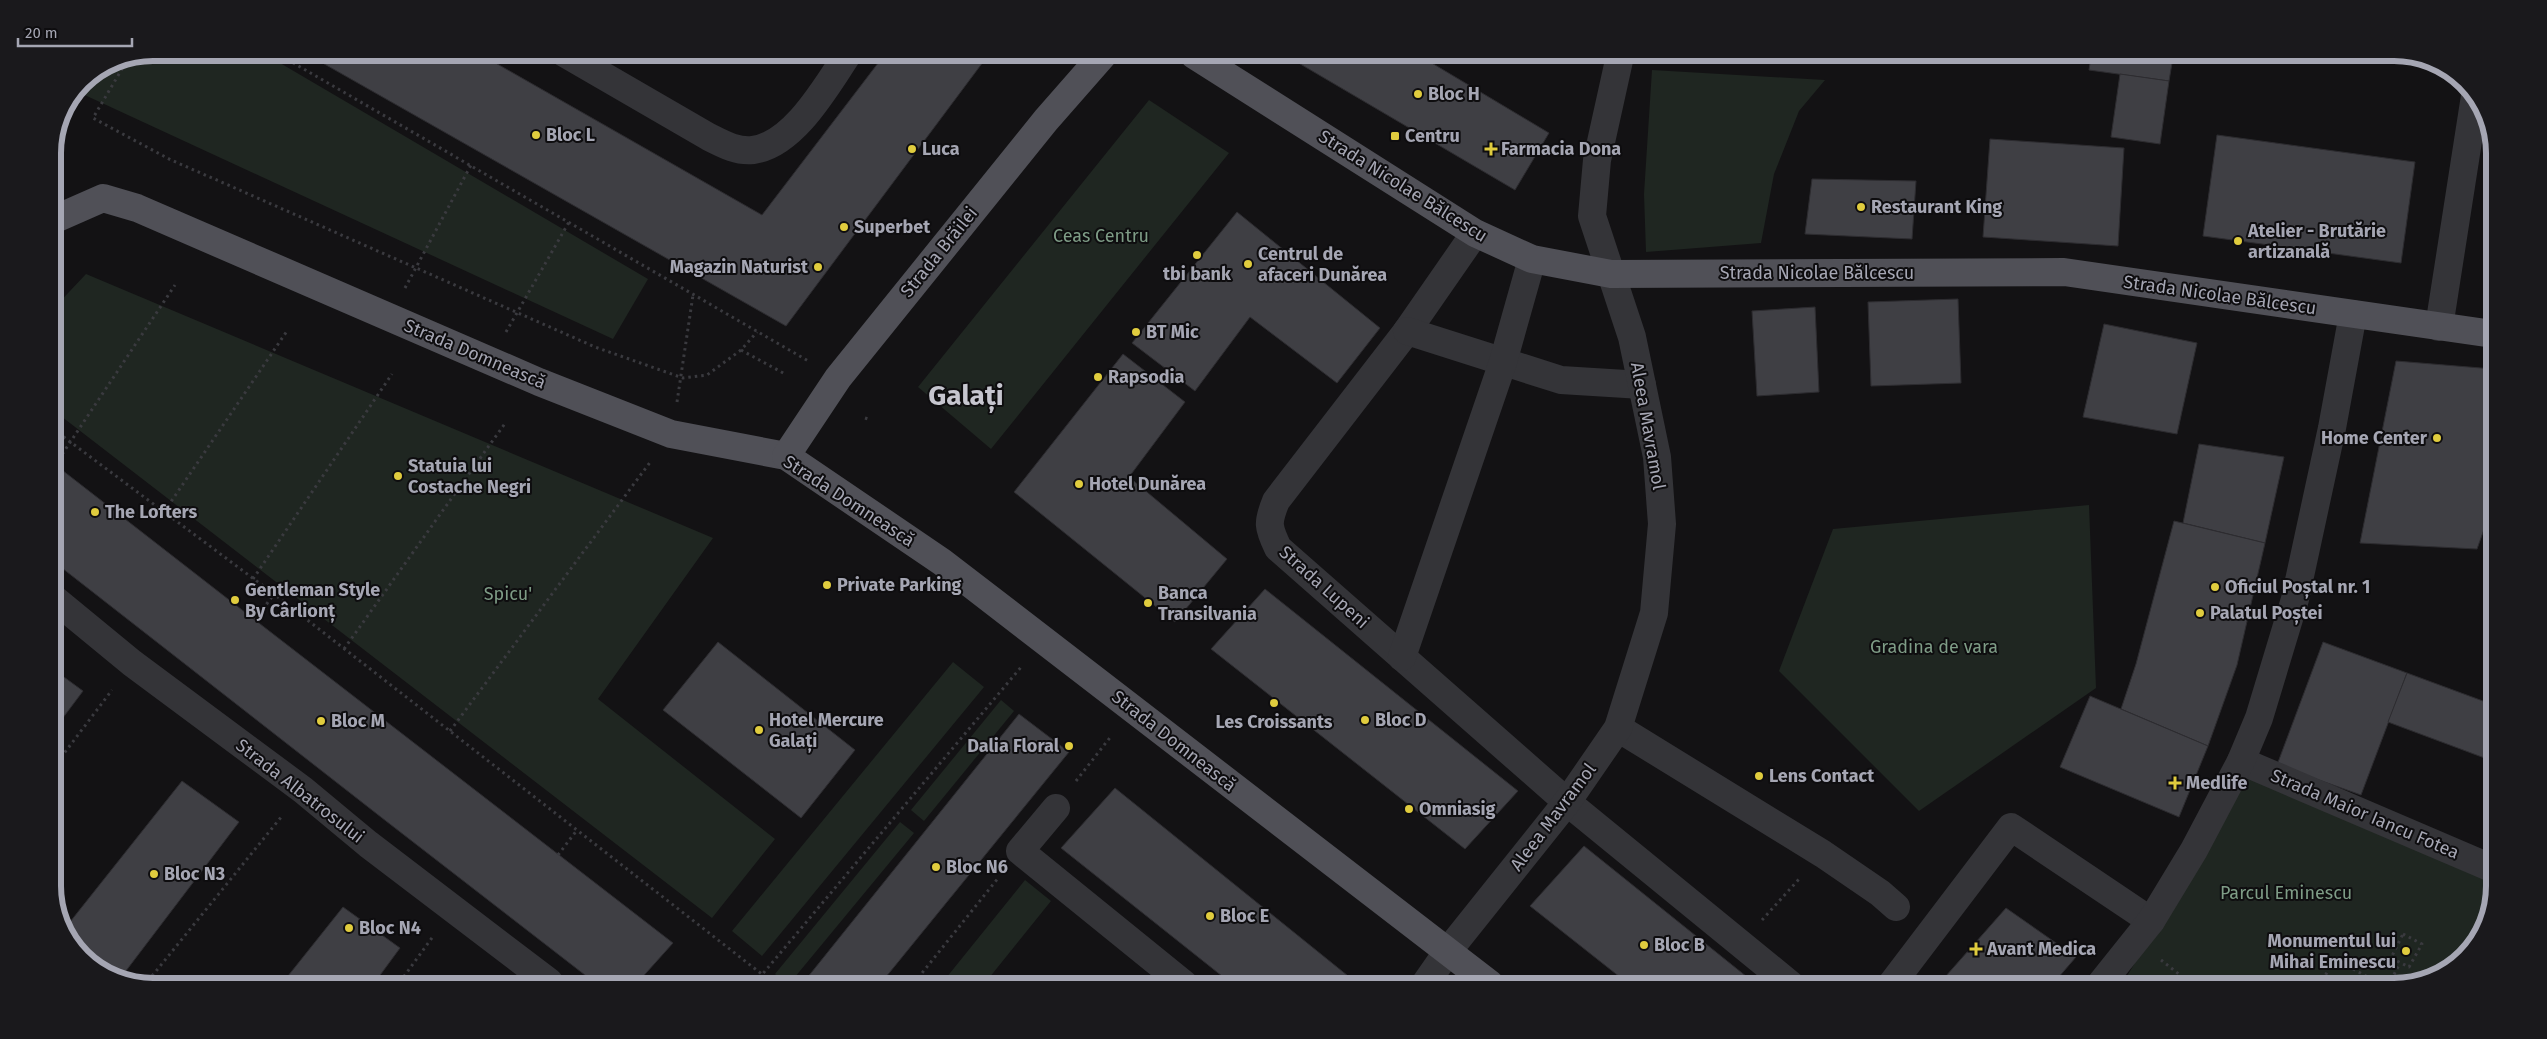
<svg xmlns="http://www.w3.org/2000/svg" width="2547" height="1039" viewBox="0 0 2547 1039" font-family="'Fira Sans',sans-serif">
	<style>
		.green { fill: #1f2621 }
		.building { fill: #3f3f44; stroke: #2d2c30 }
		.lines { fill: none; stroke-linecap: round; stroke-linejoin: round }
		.path { stroke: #3a3a3f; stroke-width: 3; stroke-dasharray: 2.5 4; stroke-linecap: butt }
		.minor { stroke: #343438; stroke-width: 28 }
		.major { stroke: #505057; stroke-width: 28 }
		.poi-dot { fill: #e0cc3e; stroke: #0e0d0f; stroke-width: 2 }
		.labels { text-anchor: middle; stroke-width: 4; stroke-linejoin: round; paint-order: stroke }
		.poi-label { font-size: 18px; font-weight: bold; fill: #a5a6b3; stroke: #0e0d0f; text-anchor: start }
		.street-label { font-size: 18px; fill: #a5a6b3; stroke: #0e0d0f }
		.park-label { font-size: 18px; fill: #7e9c86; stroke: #0e0d0f }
		.town-label { font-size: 28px; font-weight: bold; fill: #c6c6cf; stroke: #0e0d0f }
		.rim { fill: none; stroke: #a5a6b3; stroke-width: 6 }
	</style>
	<rect width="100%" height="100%" fill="#131214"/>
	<g class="green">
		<path d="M153 53H263L648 279 613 339 76 91C94 64 124 58 153 53Z"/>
		<path d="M1652 70 1825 80 1799 111 1774 174 1761 243 1646 252 1644 194Z"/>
		<path d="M1149 100 1229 153 991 449 918 387Z"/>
		<path d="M86 274 713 538 598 699 775 839 712 918 53 410V309Z"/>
		<path d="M2089 505 2096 688 1919 811 1779 671 1833 529Z"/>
		<path d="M953 662 984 687 762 956 732 931Z"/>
		<path d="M1001 700 1014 711 924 821 911 810Z"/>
		<path d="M2244 775 2489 875V919L2450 969 2394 986H2121L2202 852Z"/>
		<path d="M900 822 914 833 790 983H785L775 974Z"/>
		<path d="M1025 880 1051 901 985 983H942Z"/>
	</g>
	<g class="building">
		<path d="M305 53H478L762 215 885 54H989L786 326Z"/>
		<path d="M1285 55 1420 56 1549 133 1515 190Z"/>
		<path d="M2091 57H2173L2169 81 2089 70Z"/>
		<path d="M2120 74 2169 81 2160 144 2111 137Z"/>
		<path d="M2217 135 2415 162 2401 263 2203 236Z"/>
		<path d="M1990 139 2124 148 2118 246 1983 237Z"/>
		<path d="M1812 179 1916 181 1912 239 1805 234Z"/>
		<path d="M1237 212 1380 328 1337 383 1250 317 1195 391 1132 343Z"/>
		<path d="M1958 299 1961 383 1871 386 1868 302Z"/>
		<path d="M1815 307 1819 392 1757 396 1752 311Z"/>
		<path d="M2104 324 2197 343 2177 434 2083 417Z"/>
		<path d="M1123 354 1185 402 1129 477 1227 559 1175 622 1014 492Z"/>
		<path d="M2396 361 2493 369 2492 507 2477 549 2360 543Z"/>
		<path d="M2199 444 2284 457 2265 543 2183 523Z"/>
		<path d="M53 463 255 620 673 943 638 982H594L386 821 53 561Z"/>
		<path d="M2174 521 2265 543 2237 665 2208 746 2121 709 2136 664Z"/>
		<path d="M1265 589 1518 791 1465 849 1211 649Z"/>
		<path d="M718 642 855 750 801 818 663 710Z"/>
		<path d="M2323 642 2407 673 2361 795 2277 765Z"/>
		<path d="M53 669 83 691 53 731Z"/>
		<path d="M2407 673 2491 704 2490 760 2388 722Z"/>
		<path d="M2090 696 2208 746 2179 817 2060 767Z"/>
		<path d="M1019 714 1069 752 881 983H803Z"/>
		<path d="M182 781 239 822 119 980 73 947 66 927Z"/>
		<path d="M1115 788 1358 984H1232L1061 848Z"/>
		<path d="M1584 846 1757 985H1630L1530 906Z"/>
		<path d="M343 907 400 948 375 982 284 981Z"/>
		<path d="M2006 908 2076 957 2051 986 1938 985Z"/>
	</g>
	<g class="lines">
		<g class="path">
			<path d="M276 53 810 362"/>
			<path d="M129 57 93 118 171 160 235 188 595 347 683 378 707 375 741 350 757 332"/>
			<path d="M405 288 471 165"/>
			<path d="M506 332 569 222"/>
			<path d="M741 350 785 374"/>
			<path d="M677 402 693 295"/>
			<path d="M865 418 868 419"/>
			<path d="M53 429 274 594 763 975"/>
			<path d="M55 465 175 285"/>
			<path d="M164 512 287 331"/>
			<path d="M253 579 392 374"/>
			<path d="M255 620 274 594"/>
			<path d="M344 649 506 422"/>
			<path d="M450 731 651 461"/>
			<path d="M53 768 112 690"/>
			<path d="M1076 781 1112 735"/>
			<path d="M558 855 577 830"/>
			<path d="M1762 920 1800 878"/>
			<path d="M2403 934 2422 944 2409 967 2391 958Z"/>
			<path d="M2161 960 2194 986"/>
			<path d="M148 981 282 816"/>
			<path d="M400 982 434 935"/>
			<path d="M755 983 1022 666"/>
			<path d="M914 983 999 877"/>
			<path d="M2319 986 2335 959 2384 986"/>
			<path d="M2388 986 2400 963"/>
		</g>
		<g class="minor">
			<path d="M564 53 709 137C723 144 737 152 753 150 794 145 827 85 848 54"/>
			<path d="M1475 233 1407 331 1276 501C1267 523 1268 527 1278 548L1567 802 1791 985"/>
			<path d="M2439 327 2475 96"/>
			<path d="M1407 331 1561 380 1642 385"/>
			<path d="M53 598 132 663 303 790 368 844 549 982"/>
			<path d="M1402 657 1503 362 1532 259"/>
			<path d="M1618 728 1823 854 1880 893 1896 907"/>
			<path d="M2241 761 2489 867"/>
			<path d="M1056 808 1020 851 1184 984"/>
			<path d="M1425 984 1448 951 1567 802 1618 728 1654 613 1662 524 1657 457 1632 337 1592 216 1597 160 1620 56"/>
			<path d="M1891 985 2011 827 2151 921"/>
			<path d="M2099 986 2151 921 2194 850 2241 761 2259 718 2295 599 2332 428 2353 314"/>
		</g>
		<g class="major">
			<path d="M1194 55 1475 233 1532 259 1611 274 2064 272 2493 334"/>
			<path d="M53 220 103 198 137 208 539 382 671 434 786 456 942 562 1490 984"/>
			<path d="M786 456 838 378 1046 120 1103 55"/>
		</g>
	</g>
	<g class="poi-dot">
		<circle cx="1418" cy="94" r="5"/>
		<circle cx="536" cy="135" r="5"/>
		<rect x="1390" y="131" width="10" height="10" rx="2.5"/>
		<circle cx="912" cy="149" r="5"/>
		<path d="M1488.5 141.5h5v5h5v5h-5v5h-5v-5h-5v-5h5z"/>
		<circle cx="1861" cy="207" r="5"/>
		<circle cx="844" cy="227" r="5"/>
		<circle cx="2238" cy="241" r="5"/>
		<circle cx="1197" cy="255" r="5"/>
		<circle cx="1248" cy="264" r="5"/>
		<circle cx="818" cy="267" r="5"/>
		<circle cx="1136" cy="332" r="5"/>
		<circle cx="1098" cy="377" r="5"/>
		<circle cx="2437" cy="438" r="5"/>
		<circle cx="398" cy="476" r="5"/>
		<circle cx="1079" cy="484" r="5"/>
		<circle cx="95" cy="512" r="5"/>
		<circle cx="827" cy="585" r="5"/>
		<circle cx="2215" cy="587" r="5"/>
		<circle cx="235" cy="600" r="5"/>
		<circle cx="1148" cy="603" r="5"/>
		<circle cx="2200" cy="613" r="5"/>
		<circle cx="1274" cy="703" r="5"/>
		<circle cx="1365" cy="720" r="5"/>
		<circle cx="321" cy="721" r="5"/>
		<circle cx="759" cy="730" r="5"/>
		<circle cx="1069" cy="746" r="5"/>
		<circle cx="1759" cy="776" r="5"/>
		<path d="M2172.5 775.5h5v5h5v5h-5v5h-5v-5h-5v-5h5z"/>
		<circle cx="1409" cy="809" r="5"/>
		<circle cx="936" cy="867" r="5"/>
		<circle cx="154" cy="874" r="5"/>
		<circle cx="1210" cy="916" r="5"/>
		<circle cx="349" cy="928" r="5"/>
		<circle cx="1644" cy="945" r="5"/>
		<path d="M1973.5 941.5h5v5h5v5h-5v5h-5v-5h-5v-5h5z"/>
		<circle cx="2406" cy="951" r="5"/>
	</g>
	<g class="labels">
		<g class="poi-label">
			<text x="1428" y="100">Bloc H</text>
			<text x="546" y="141">Bloc L</text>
			<text x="1405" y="142">Centru</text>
			<text x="922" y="155">Luca</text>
			<text x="1501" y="155">Farmacia Dona</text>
			<text x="1871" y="213">Restaurant King</text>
			<text x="854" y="233">Superbet</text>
			<text x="2248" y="237">Atelier - Brutărie<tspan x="2248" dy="21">artizanală</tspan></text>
			<text x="1258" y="260">Centrul de<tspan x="1258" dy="21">afaceri Dunărea</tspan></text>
			<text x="808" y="273" text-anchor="end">Magazin Naturist</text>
			<text x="1197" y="280" text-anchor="middle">tbi bank</text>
			<text x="1146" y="338">BT Mic</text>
			<text x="1108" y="383">Rapsodia</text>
			<text x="2427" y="444" text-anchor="end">Home Center</text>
			<text x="408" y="472">Statuia lui<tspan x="408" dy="21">Costache Negri</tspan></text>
			<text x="1089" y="490">Hotel Dunărea</text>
			<text x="105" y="518">The Lofters</text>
			<text x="837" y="591">Private Parking</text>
			<text x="2225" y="593">Oficiul Poștal nr. 1</text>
			<text x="245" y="596">Gentleman Style<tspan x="245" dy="21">By Cârlionț</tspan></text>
			<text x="1158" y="599">Banca<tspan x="1158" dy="21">Transilvania</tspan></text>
			<text x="2210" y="619">Palatul Poștei</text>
			<text x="769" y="726">Hotel Mercure<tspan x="769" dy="21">Galați</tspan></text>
			<text x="1375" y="726">Bloc D</text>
			<text x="331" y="727">Bloc M</text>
			<text x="1274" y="728" text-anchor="middle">Les Croissants</text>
			<text x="1059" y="752" text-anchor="end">Dalia Floral</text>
			<text x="1769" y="782">Lens Contact</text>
			<text x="2186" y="789">Medlife</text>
			<text x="1419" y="815">Omniasig</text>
			<text x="946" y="873">Bloc N6</text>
			<text x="164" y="880">Bloc N3</text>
			<text x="1220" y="922">Bloc E</text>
			<text x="359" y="934">Bloc N4</text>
			<text x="2396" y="947" text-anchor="end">Monumentul lui<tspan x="2396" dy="21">Mihai Eminescu</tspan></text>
			<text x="1654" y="951">Bloc B</text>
			<text x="1987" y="955">Avant Medica</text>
		</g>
		<g class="street-label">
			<text transform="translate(1403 186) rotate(32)" y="6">Strada Nicolae Bălcescu</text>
			<text transform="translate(939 252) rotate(-51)" y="6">Strada Brăilei</text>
			<text x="1817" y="279">Strada Nicolae Bălcescu</text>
			<text transform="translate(2220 295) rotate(8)" y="6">Strada Nicolae Bălcescu</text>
			<text transform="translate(475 354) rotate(23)" y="6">Strada Domnească</text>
			<text transform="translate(1648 426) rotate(80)" y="6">Aleea Mavramol</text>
			<text transform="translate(849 501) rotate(33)" y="6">Strada Domnească</text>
			<text transform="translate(1324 587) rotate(42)" y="6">Strada Lupeni</text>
			<text transform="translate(1174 741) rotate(38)" y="6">Strada Domnească</text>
			<text transform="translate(300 791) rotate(38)" y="6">Strada Albatrosului</text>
			<text transform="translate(2365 814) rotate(23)" y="6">Strada Maior Iancu Fotea</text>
			<text transform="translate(1553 817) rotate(-53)" y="6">Aleea Mavramol</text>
		</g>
		<g class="park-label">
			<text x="1101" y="242">Ceas Centru</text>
			<text x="508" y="600">Spicu'</text>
			<text x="1934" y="653">Gradina de vara</text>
			<text x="2286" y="899">Parcul Eminescu</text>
		</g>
		<g class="town-label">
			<text x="966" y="405">Galați</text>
		</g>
	</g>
	<path d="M0 0H2547V1039H0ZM153 61H2394A92 92 0 0 1 2486 153V886A92 92 0 0 1 2394 978H153A92 92 0 0 1 61 886V153A92 92 0 0 1 153 61Z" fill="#1a191c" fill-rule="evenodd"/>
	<path class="rim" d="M153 61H2394A92 92 0 0 1 2486 153V886A92 92 0 0 1 2394 978H153A92 92 0 0 1 61 886V153A92 92 0 0 1 153 61Z"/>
	<path d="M18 38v8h114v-8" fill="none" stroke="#a5a6b3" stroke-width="2.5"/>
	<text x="25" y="38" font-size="15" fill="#a5a6b3" stroke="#0e0d0f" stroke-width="4" paint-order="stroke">20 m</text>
</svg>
